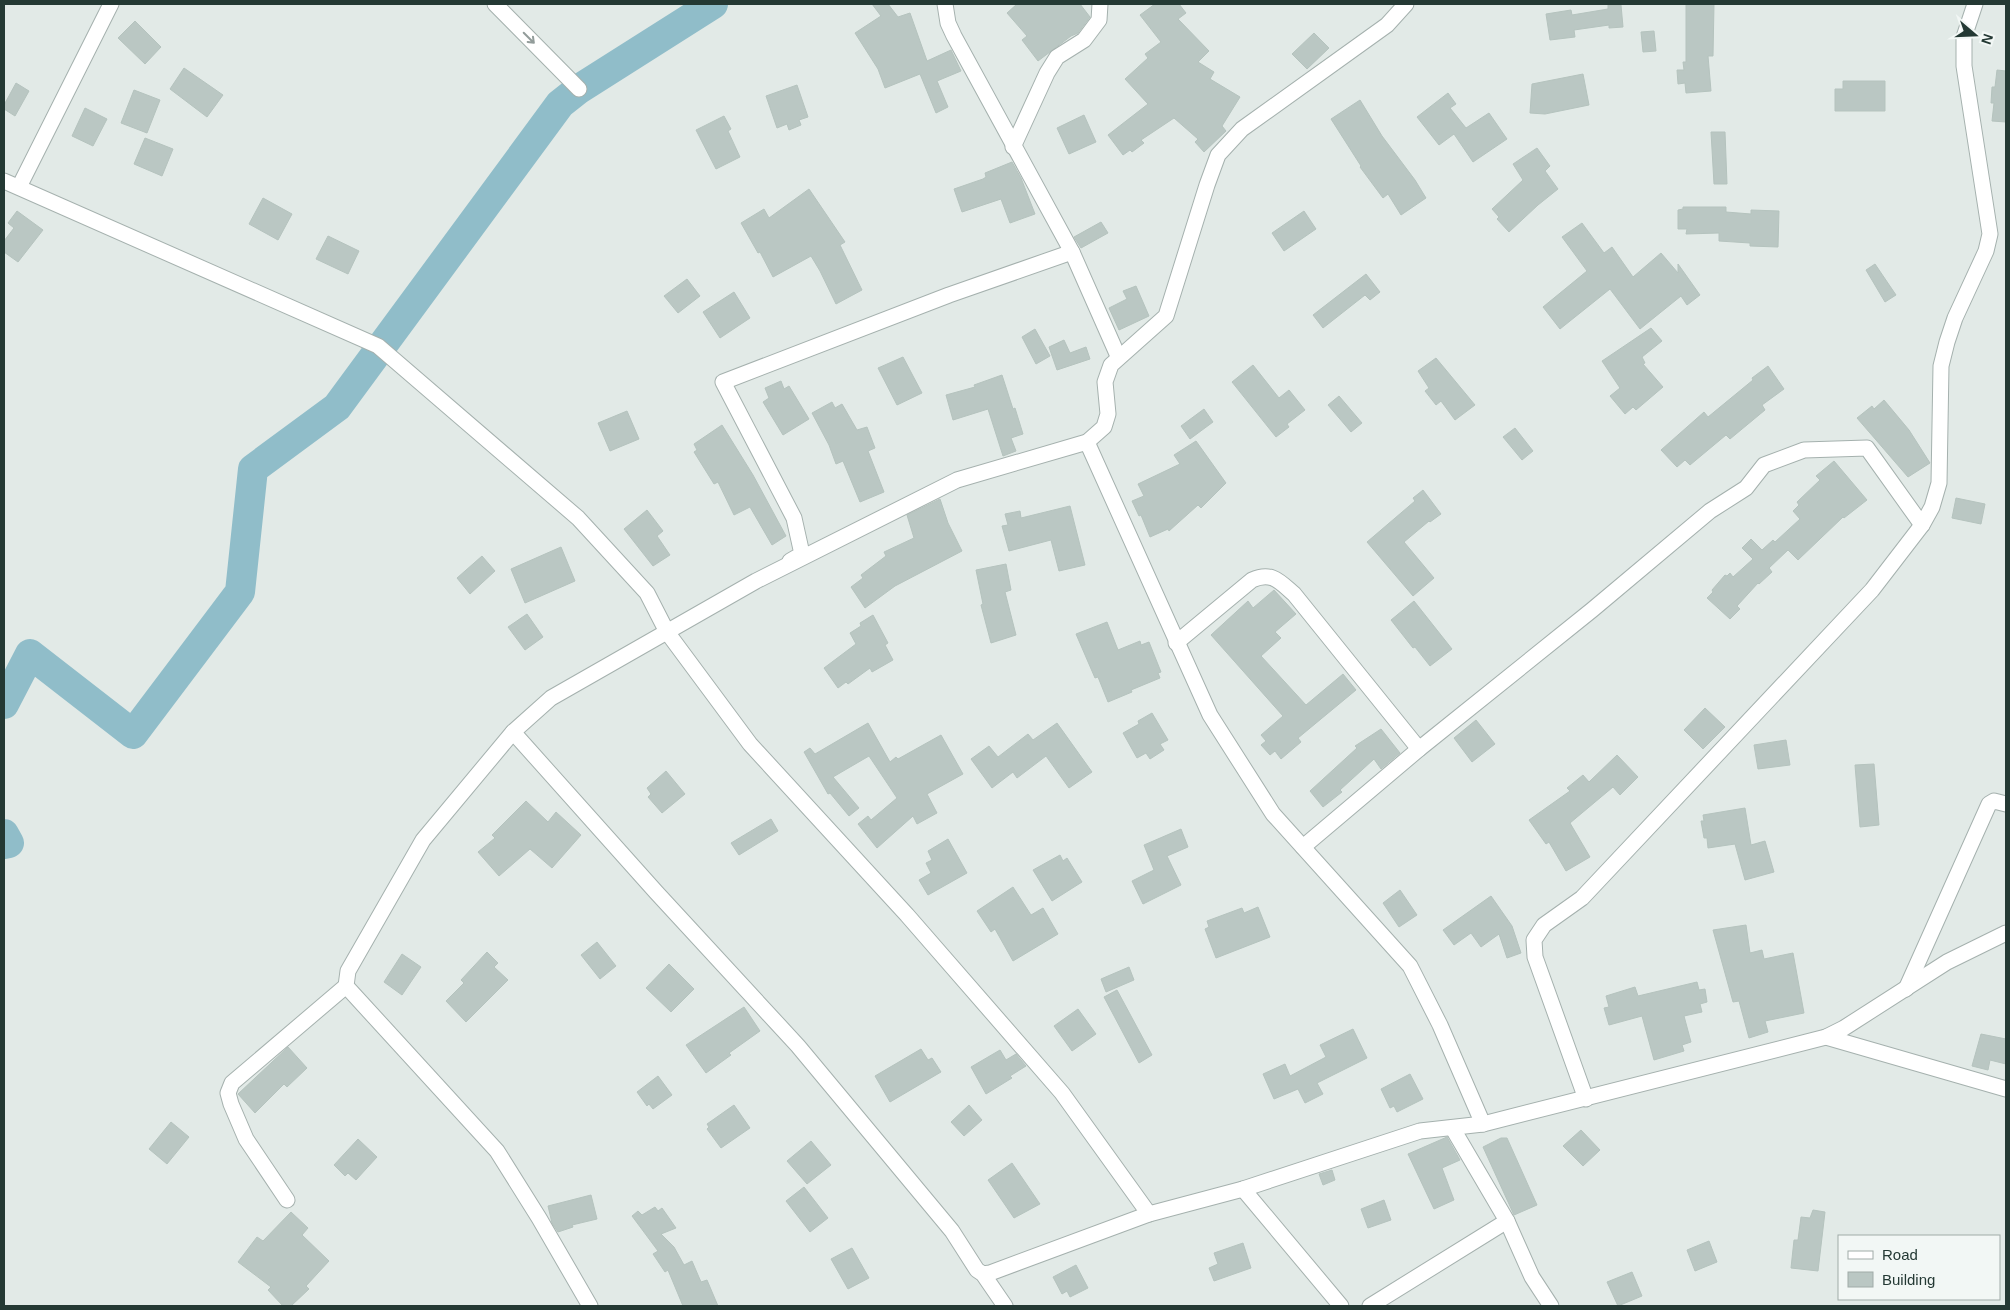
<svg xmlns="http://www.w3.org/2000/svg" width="2010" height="1310" viewBox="0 0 2010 1310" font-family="Arial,sans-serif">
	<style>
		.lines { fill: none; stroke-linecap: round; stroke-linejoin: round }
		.river { stroke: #90bdc9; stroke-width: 30 }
		.building { fill: #bac7c3; stroke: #b5c3be }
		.minor-casing { stroke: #a5b1ae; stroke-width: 17 }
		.minor { stroke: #fff; stroke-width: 15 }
		.oneway { stroke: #929c9a }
	</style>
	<rect width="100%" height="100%" fill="#e2eae7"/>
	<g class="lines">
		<g class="river">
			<path d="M4 704 30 654 133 734 240 592 253 469 337 407 560 104 579 89 713 4"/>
			<path d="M4 834 9 843 4 844"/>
		</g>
	</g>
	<g class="building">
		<path d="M872 4H888L898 17 910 13 927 61 951 50 961 71 937 81 948 107 936 113 920 74 885 88 878 69 855 33 881 16Z"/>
		<path d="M1017 4H1080L1090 17 1078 33 1071 36 1038 61 1022 40 1027 36 1007 13Z"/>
		<path d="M1155 4H1179L1186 13 1178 19 1209 51 1198 62 1214 72 1210 79 1240 97 1222 126 1226 131 1204 152 1195 142 1198 139 1174 118 1141 140 1144 143 1132 152 1130 150 1123 155 1108 135 1148 104 1125 79 1148 58 1145 54 1161 42 1140 15Z"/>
		<path d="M1686 4H1714L1713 56H1708L1711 91 1686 93 1685 83 1678 84 1677 70H1684L1683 62H1686Z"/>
		<path d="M1608 5H1621L1623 27 1609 28V25L1574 30 1575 37 1550 40 1546 14 1571 10 1572 15 1608 9Z"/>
		<path d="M135 21 161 47 145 64 118 38Z"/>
		<path d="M1654 31 1656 51 1643 52 1641 32Z"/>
		<path d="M1314 33 1329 48 1307 69 1292 54Z"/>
		<path d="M184 68 223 95 207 117 170 89Z"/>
		<path d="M1997 70 2006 71V122L1992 121 1994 103H1991L1992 87H1995Z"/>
		<path d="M1583 74 1589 105 1545 114 1530 113 1532 84Z"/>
		<path d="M1843 81H1885V111H1835V89H1843Z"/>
		<path d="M16 83 29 91 15 116 4 109V105Z"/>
		<path d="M797 85 808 117 799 120 801 125 789 130 787 124 777 128 766 96Z"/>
		<path d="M134 90 160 100 147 133 121 123Z"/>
		<path d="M1448 93 1456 104 1450 108 1466 128 1489 113 1507 139 1473 162 1454 134 1439 145 1417 117Z"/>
		<path d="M1360 100 1382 136 1415 180 1426 198 1401 215 1388 194 1383 198 1360 167 1361 166 1331 119Z"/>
		<path d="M85 108 107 119 93 146 72 136Z"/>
		<path d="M1084 115 1096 142 1069 154 1057 128Z"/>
		<path d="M724 116 731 129 728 131 740 157 716 169 696 130Z"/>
		<path d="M1711 132H1725L1727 184H1714Z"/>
		<path d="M145 138 173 149 162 176 134 164Z"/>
		<path d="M1537 148 1550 166 1545 171 1558 189 1538 205 1509 232 1497 219 1499 217 1492 209 1523 180 1513 164Z"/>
		<path d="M1012 162 1021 178 1035 214 1010 223 1001 199 962 212 954 189 983 179 986 177 985 173Z"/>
		<path d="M809 189 845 242 840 245 862 290 836 304 820 271 811 256 773 277 760 252 758 253 741 223 764 209 769 218Z"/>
		<path d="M263 198 292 214 278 240 249 224Z"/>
		<path d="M1683 207H1726V212L1751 214V210L1779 211 1778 247 1750 246V243L1719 241V233L1686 234 1687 229H1678V210L1683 209Z"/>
		<path d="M17 211 43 230 18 262 4 252V241L14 228 8 223Z"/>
		<path d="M1304 211 1316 229 1284 251 1272 233Z"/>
		<path d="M1101 222 1108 233 1081 248 1074 237Z"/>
		<path d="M1582 223 1604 253 1612 247 1633 277 1661 253 1678 273V264L1700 295 1687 305 1681 296 1640 329 1610 289 1560 329 1543 307 1587 271 1562 237Z"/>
		<path d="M328 236 359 251 348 274 316 259Z"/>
		<path d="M1875 264 1896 295 1885 302 1866 270Z"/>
		<path d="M1366 274 1380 292 1370 300 1365 295 1323 328 1313 315Z"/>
		<path d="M687 279 700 296 678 313 664 296Z"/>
		<path d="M1136 286 1149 316 1119 330 1109 308 1127 299 1123 291Z"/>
		<path d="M734 292 750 318 720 338 703 312Z"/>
		<path d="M1651 328 1662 341 1642 357 1645 363 1643 364 1663 387 1636 410 1633 407 1625 414 1610 396 1620 388 1602 361Z"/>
		<path d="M1035 329 1050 356 1036 364 1022 337Z"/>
		<path d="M1064 340 1070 353 1086 347 1090 359 1057 370 1049 347Z"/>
		<path d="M903 357 922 393 897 405 878 368Z"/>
		<path d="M1436 358 1475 405 1455 420 1441 401 1436 405 1425 391 1429 388 1418 371Z"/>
		<path d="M1253 365 1279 398 1289 390 1305 410 1287 424 1289 427 1276 437 1232 382Z"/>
		<path d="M1768 366 1784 389 1762 405 1765 410 1730 439 1726 435 1690 465 1685 460 1677 467 1661 450 1704 412 1708 417 1753 380 1752 378Z"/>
		<path d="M1002 375 1013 409 1015 408 1023 434 1011 438 1016 451 1003 456 988 409 953 420 946 395 975 387 974 385Z"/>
		<path d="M781 381 784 389 789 386 809 419 783 435 763 402 769 398 765 388Z"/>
		<path d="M1339 396 1362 423 1351 432 1328 405Z"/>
		<path d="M1884 400 1909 430 1930 463 1908 477 1857 418 1872 406 1874 409Z"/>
		<path d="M832 402 835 408 842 404 857 430 867 427 875 448 868 451 884 492 860 502 843 461 836 464 829 445 812 413Z"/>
		<path d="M1204 409 1213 422 1190 439 1181 426Z"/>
		<path d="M627 411 639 439 610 451 598 423Z"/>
		<path d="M722 425 753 475 786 536 772 545 750 507 734 515 718 482 714 484 694 452 697 450 694 444Z"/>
		<path d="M1515 428 1533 451 1522 460 1503 437Z"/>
		<path d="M1196 441 1226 483 1201 508 1198 505 1169 531 1168 529 1150 537 1141 515 1139 516 1132 501 1144 496 1138 484 1180 464 1174 455Z"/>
		<path d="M1834 461 1867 500 1844 518 1843 517 1798 560 1788 550 1769 568 1772 572 1759 584 1758 583 1737 606 1740 609 1730 619 1707 598 1713 592 1712 590 1725 575 1727 576 1730 573 1733 577 1753 559 1742 548 1751 539 1762 550 1773 540 1775 542 1800 519 1793 511 1799 505 1797 502 1820 480 1816 476Z"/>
		<path d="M1423 490 1441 514 1430 522 1429 521 1404 542 1434 578 1413 596 1367 542 1415 501 1413 498Z"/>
		<path d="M1956 498 1985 504 1981 524 1952 518Z"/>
		<path d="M940 499 948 523 962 551 895 586 865 608 851 587 863 578 861 575 886 556 884 552 914 538 907 515Z"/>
		<path d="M1070 506 1085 565 1059 571 1051 540 1009 551 1002 526 1008 525 1005 514 1020 511 1021 518Z"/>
		<path d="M647 510 663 531 657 536 670 555 653 566 624 529Z"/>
		<path d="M561 547 575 581 525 603 511 569Z"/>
		<path d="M482 556 495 571 470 594 457 578Z"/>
		<path d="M1006 564 1011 590 1005 592 1016 635 991 643 981 605 983 604 976 570Z"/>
		<path d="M1274 590 1296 614 1275 632 1281 638 1261 656 1306 705 1343 674 1356 690 1298 738 1301 742 1281 759 1275 751 1270 755 1261 745 1266 741 1261 735 1283 716 1211 635 1248 601 1253 608Z"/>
		<path d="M1414 601 1452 649 1430 666 1415 647 1413 648 1391 620Z"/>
		<path d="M527 614 543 637 525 650 508 627Z"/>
		<path d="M873 615 888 643 885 645 893 660 872 672 870 668 848 684 846 682 838 688 824 668 856 644 850 633 861 626 860 623Z"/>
		<path d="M1107 622 1118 650 1140 641 1141 645 1149 642 1161 672 1158 673 1160 678 1131 690 1132 692 1108 702 1098 677 1095 678 1076 634Z"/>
		<path d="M1705 708 1725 727 1703 749 1684 730Z"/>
		<path d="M1152 713 1168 740 1160 744 1164 750 1150 759 1146 753 1137 758 1123 733 1139 724 1138 721Z"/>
		<path d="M1476 720 1495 744 1472 762 1454 738Z"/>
		<path d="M868 723 890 762 896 757 898 759 941 735 963 774 927 794 937 813 917 824 913 816 877 848 858 824 868 816 871 820 897 798 869 756 833 777 859 808 849 816 830 793 828 794 804 752 810 748 815 754Z"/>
		<path d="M1057 723 1092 772 1069 788 1046 756 1017 778 1013 772 992 788 971 759 989 746 998 757 1028 734 1033 740Z"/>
		<path d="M1381 729 1400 753 1381 769 1374 759 1340 790 1342 792 1323 807 1310 791 1357 748 1355 746Z"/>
		<path d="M1786 740 1790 765 1758 769 1754 745Z"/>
		<path d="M1617 755 1638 777 1620 795 1613 787 1570 823 1590 857 1566 871 1549 842 1546 844 1529 820 1570 791 1567 788 1583 775 1589 782Z"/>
		<path d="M1874 764 1879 825 1860 827 1855 765Z"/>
		<path d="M666 771 685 794 662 813 648 797 651 794 647 788Z"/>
		<path d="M526 801 548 822 556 812 581 835 552 868 530 849 499 876 478 852 495 838 492 835Z"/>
		<path d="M1745 808 1751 845 1765 841 1774 872 1745 880 1735 844 1708 848 1707 838H1704L1701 821H1704L1703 815Z"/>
		<path d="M771 819 778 831 739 855 731 843Z"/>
		<path d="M1181 829 1188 847 1167 856 1181 885 1143 904 1132 881 1154 870 1144 845Z"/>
		<path d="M948 839 967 873 928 895 919 880 931 873 926 863 932 860 928 851Z"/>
		<path d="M1060 855 1063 861 1067 858 1082 882 1052 901 1033 870Z"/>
		<path d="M1013 887 1031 915 1043 908 1058 934 1013 961 995 929 991 932 977 911Z"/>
		<path d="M1400 890 1417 915 1399 927 1383 903Z"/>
		<path d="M1491 896 1512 926 1521 953 1507 958 1499 934 1481 947 1471 933 1454 945 1443 930Z"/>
		<path d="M1258 907 1270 937 1216 958 1205 929 1209 927 1207 921 1242 908 1244 913Z"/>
		<path d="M1746 925 1750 953 1762 950 1764 959 1793 953 1804 1013 1765 1021 1768 1032 1749 1038 1739 1001 1733 1002 1713 930Z"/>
		<path d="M597 942 616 966 600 979 581 955Z"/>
		<path d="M487 952 498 963 494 967 508 980 466 1022 446 1001 464 983 461 980Z"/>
		<path d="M402 954 421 967 402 995 384 982Z"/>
		<path d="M669 964 694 989 671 1012 646 988Z"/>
		<path d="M1129 967 1134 980 1106 992 1101 979Z"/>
		<path d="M1697 982 1699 990 1705 989 1707 1002 1700 1004 1702 1012 1684 1016 1691 1042 1682 1045 1684 1051 1654 1060 1642 1016 1609 1025 1604 1008 1609 1007 1606 996 1635 987 1638 996Z"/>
		<path d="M1117 990 1152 1055 1139 1063 1104 997Z"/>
		<path d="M744 1007 760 1031 729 1053 731 1055 706 1073 686 1045Z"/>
		<path d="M1078 1009 1096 1034 1072 1051 1054 1026Z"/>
		<path d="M1353 1029 1367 1058 1317 1083 1323 1094 1305 1103 1298 1089 1274 1099 1263 1074 1285 1064 1290 1076 1326 1057 1320 1045Z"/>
		<path d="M1981 1034 2006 1039V1064L1990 1060 1988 1070 1972 1066Z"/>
		<path d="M288 1047 307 1068 287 1087 284 1084 255 1113 238 1094Z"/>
		<path d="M921 1049 928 1060 932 1058 941 1072 890 1102 875 1076Z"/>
		<path d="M1000 1050 1006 1060 1016 1054 1026 1066 1010 1076 1012 1078 986 1094 971 1067Z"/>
		<path d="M1410 1074 1423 1099 1397 1112 1394 1106 1390 1108 1381 1089Z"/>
		<path d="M658 1076 672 1095 653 1109 649 1104 647 1106 637 1092Z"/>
		<path d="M734 1105 750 1128 721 1148 707 1129 709 1127 707 1124Z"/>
		<path d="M969 1105 982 1120 964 1136 951 1122Z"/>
		<path d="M171 1122 189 1137 167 1164 149 1149Z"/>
		<path d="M1581 1130 1600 1150 1583 1166 1563 1146Z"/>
		<path d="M1447 1137 1460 1160 1442 1168 1454 1200 1434 1209 1408 1154Z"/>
		<path d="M1501 1138H1507L1537 1205 1514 1215 1483 1147Z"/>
		<path d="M358 1139 377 1157 356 1180 348 1173 345 1176 334 1165Z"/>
		<path d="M811 1141 831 1165 807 1184 787 1161Z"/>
		<path d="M1012 1163 1040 1204 1014 1218 988 1180Z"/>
		<path d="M1332 1170 1335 1180 1323 1185 1319 1174Z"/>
		<path d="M804 1187 828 1218 810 1232 786 1201Z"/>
		<path d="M591 1195 597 1219 572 1225 573 1227 558 1232 552 1223 548 1206Z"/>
		<path d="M1384 1200 1391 1220 1368 1228 1361 1209Z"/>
		<path d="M655 1207 658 1211 662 1208 676 1228 661 1234 674 1247 684 1265 692 1261 701 1282 707 1280 718 1306H683L668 1270 665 1272 653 1254 658 1251 632 1216 638 1211 642 1215Z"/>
		<path d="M1813 1210 1825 1212 1818 1271 1791 1268 1794 1240H1798L1801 1217 1810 1218Z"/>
		<path d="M291 1212 308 1228 302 1235 329 1261 306 1286 309 1289 291 1306H283L268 1290 271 1287 238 1262 257 1237 263 1241Z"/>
		<path d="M1709 1241 1717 1262 1695 1271 1687 1250Z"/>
		<path d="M1243 1243 1251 1268 1214 1281 1209 1268 1218 1264 1214 1253Z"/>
		<path d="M852 1248 869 1278 848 1289 831 1259Z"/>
		<path d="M1076 1265 1088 1288 1070 1297 1067 1291 1062 1294 1053 1277Z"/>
		<path d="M1632 1272 1642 1296 1618 1306 1607 1282Z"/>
	</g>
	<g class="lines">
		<defs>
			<g id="minor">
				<path d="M495 4 579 89"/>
				<path d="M945 4 948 23 954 36 1072 252 1118 356"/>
				<path d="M1013 147 1047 73 1057 57 1084 40 1099 20 1100 4"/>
				<path d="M4 181 378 346 578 518 647 593 667 632 750 744 907 915 1062 1093 1149 1214"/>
				<path d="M19 187 111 4"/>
				<path d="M1087 442 1210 715 1273 814 1410 966 1440 1025 1483 1124"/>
				<path d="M790 561 802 554 794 518 723 382 949 295 1072 252"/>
				<path d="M1176 643 1252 580C1272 571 1280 582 1294 594L1419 749"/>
				<path d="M513 732 656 892 798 1046 952 1231 977 1270 983 1274 1005 1306"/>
				<path d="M1303 847 1419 749 1592 610 1710 511 1746 488 1764 465 1804 450 1867 448 1922 525"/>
				<path d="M1906 989 1989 804 1994 801 2006 804"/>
				<path d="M1826 1037 2006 1089"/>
				<path d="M1586 1099 1535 957 1534 940 1544 925 1582 898 1872 590 1922 525 1932 507 1939 483 1941 366 1947 342 1955 318 1986 251 1990 234 1964 66V37L1975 4"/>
				<path d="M1453 1129 1507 1221 1532 1277 1551 1306"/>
				<path d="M1243 1189 1341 1306"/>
				<path d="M287 1200 246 1139 231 1104 228 1093 232 1083 346 986"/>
				<path d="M983 1274 990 1273 1149 1214 1243 1189 1420 1131 1483 1124 1826 1037 1844 1028 1947 962 2006 933"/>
				<path d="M590 1306 539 1218 497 1151 346 986 348 971 423 840 513 732 551 698 756 581 957 480 1087 442 1104 427 1108 414 1105 382 1111 365 1166 316 1207 185 1218 155 1242 129 1387 25 1406 4"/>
				<path d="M1370 1306 1507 1221"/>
			</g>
		</defs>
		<use href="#minor" class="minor-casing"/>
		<use href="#minor" class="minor"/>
	</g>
	<defs><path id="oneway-shaft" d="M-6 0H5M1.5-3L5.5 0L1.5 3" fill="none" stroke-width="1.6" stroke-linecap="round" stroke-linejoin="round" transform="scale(1.25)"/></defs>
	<use class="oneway" href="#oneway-shaft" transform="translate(529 38) rotate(45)"/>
	<rect width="2010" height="1310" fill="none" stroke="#243934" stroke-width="10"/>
	<rect x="1838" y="1235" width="162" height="65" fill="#f2f7f5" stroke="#a0aba8"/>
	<rect x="1848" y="1251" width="25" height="8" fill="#ffffff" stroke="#a0aba8"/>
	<text x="1882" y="1260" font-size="15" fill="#243934">Road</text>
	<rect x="1848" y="1272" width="25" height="15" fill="#bac7c3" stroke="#a0aba8"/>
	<text x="1882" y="1285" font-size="15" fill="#243934">Building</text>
	<g transform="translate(1975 35) rotate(109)" stroke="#f2f7f5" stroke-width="4" paint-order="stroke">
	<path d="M0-4L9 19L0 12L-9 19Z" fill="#243934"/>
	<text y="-8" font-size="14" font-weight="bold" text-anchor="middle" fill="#243934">N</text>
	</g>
</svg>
